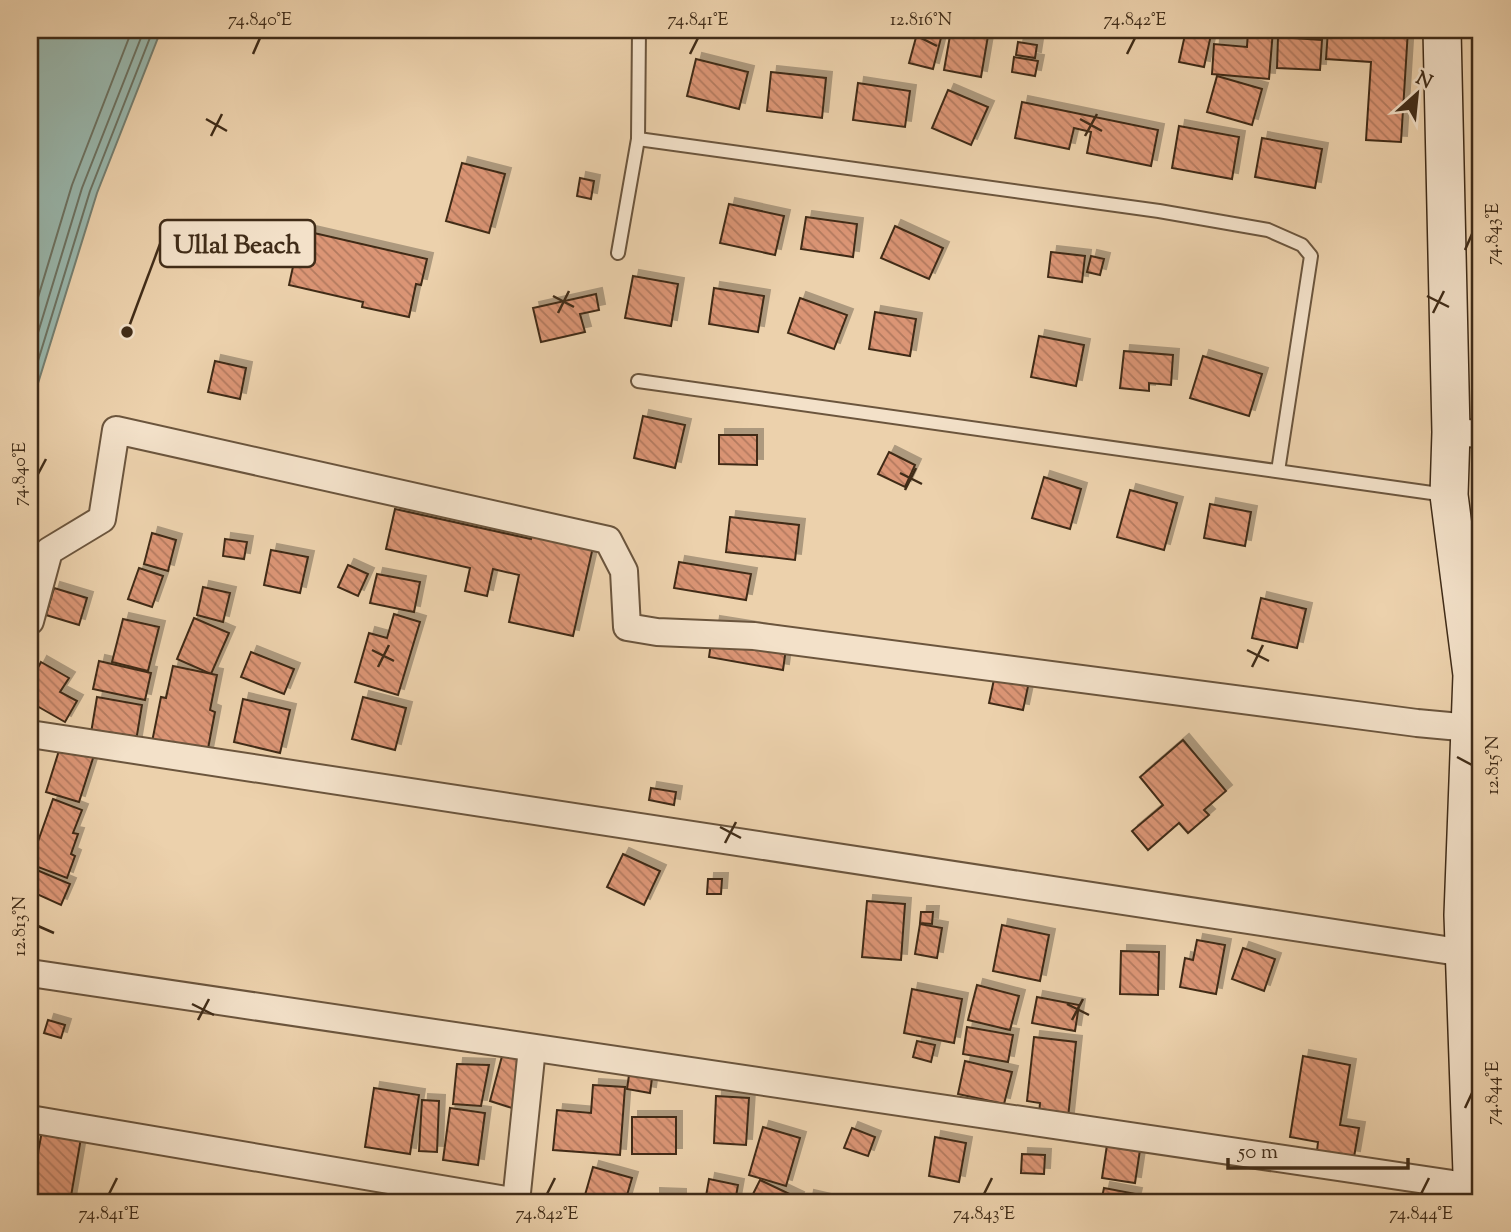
<svg xmlns="http://www.w3.org/2000/svg" width="1511" height="1232" viewBox="0 0 1511 1232" font-family="'Sorts Mill Goudy',serif">
	<style>
		.water { fill: #99b7ad; stroke: #757f71; stroke-width: 2 }
		.lines { fill: none; stroke-linecap: round; stroke-linejoin: round }
		.shore { stroke: #6c7262; stroke-width: 2 }
		.building { fill: url(#building-back-hatch); stroke: #402c18; stroke-width: 2; filter: url(#shadow) }
		.lane-casing { stroke: #6b553d; stroke-width: 16 }
		.street-casing { stroke: #6b553d; stroke-width: 30 }
		.secondary-casing { stroke: #402c18; stroke-width: 40 }
		.lane { stroke: #f3e1c9; stroke-width: 12 }
		.street { stroke: #f3e1c9; stroke-width: 26 }
		.secondary { stroke: #f3e1c9; stroke-width: 37 }
		.ticks { fill: none; stroke: #402c18; stroke-width: 2.5 }
		.leader { fill: none; stroke: #402c18; stroke-width: 2.5 }
		.callout-dot { fill: #402c18; stroke: #f3e1c9; stroke-width: 2.5 }
		.callout { fill: #f3e1c9; stroke: #402c18; stroke-width: 2.5 }
		.callout-label { font-size: 26px; text-anchor: middle; font-weight: bold; fill: #402c18 }
		.neatline { fill: none; stroke: #402c18; stroke-width: 2.5 }
		.ticks-label { font-size: 18px; text-anchor: middle; fill: #402c18 }
	</style>
	<defs>
		<pattern id="building-back-hatch" width="6" height="6" patternUnits="userSpaceOnUse" patternTransform="scale(1.75)"><rect width="6" height="6" fill="#db9575"/><path d="M-1 5l2 2M0 0l6 6M5-1l2 2" fill="none" stroke="#b37a5f"/></pattern>
		<filter id="shadow"><feDropShadow dx="6" dy="-6" stdDeviation="0" flood-color="#0004"/></filter>
	</defs>
	<rect width="100%" height="100%" fill="#ecd1ac"/>
	<filter id="stains"><feTurbulence type="fractalNoise" baseFrequency=".00286" numOctaves="4"/><feColorMatrix values="0 0 0 0 .2 0 0 0 0 .09 0 0 0 0 .02 0 0 0 .5 -.17"/></filter>
	<radialGradient id="worn" r=".72"><stop offset=".6" stop-color="#630" stop-opacity="0"/><stop offset="1" stop-color="#630" stop-opacity=".3"/></radialGradient>
	<path class="water" d="M30 30H161L97 193 30 409Z"/>
	<g class="lines">
		<g class="shore">
			<path d="M30 324 72 185 132 30"/>
			<path d="M30 359 82 188 144 30"/>
			<path d="M30 387 90 191 153 30"/>
		</g>
	</g>
	<g class="building">
		<path d="M918 30H943L933 69 909 63Z"/>
		<path d="M951 30H989L981 77 944 70Z"/>
		<path d="M1186 30H1212L1204 67 1179 62Z"/>
		<path d="M1248 30H1273L1269 79 1212 74 1214 44 1247 47Z"/>
		<path d="M1328 30H1408L1401 142 1366 140 1371 62 1326 59Z"/>
		<path d="M1278 37 1322 40 1320 70 1277 68Z"/>
		<path d="M1018 42 1037 45 1035 58 1016 55Z"/>
		<path d="M1014 57 1038 61 1035 76 1012 72Z"/>
		<path d="M696 59 748 72 739 109 687 96Z"/>
		<path d="M771 72 826 78 822 118 767 111Z"/>
		<path d="M1217 76 1262 89 1252 125 1207 112Z"/>
		<path d="M858 83 910 91 905 127 853 120Z"/>
		<path d="M948 90 988 107 971 145 932 128Z"/>
		<path d="M1022 102 1158 130 1151 166 1087 153 1091 132 1074 128 1069 149 1015 138Z"/>
		<path d="M1179 126 1239 137 1232 179 1172 168Z"/>
		<path d="M1262 138 1322 149 1315 188 1255 177Z"/>
		<path d="M462 163 505 174 489 233 446 221Z"/>
		<path d="M580 178 594 181 591 199 577 196Z"/>
		<path d="M729 204 784 216 775 255 720 243Z"/>
		<path d="M806 217 857 224 853 257 801 249Z"/>
		<path d="M895 226 943 248 929 279 881 258Z"/>
		<path d="M301 230 427 259 421 285 416 284 409 317 362 307 363 302 289 285Z"/>
		<path d="M1051 252 1085 256 1082 282 1048 277Z"/>
		<path d="M1091 256 1104 259 1100 275 1087 272Z"/>
		<path d="M633 276 678 284 671 326 625 318Z"/>
		<path d="M714 288 764 296 758 332 709 324Z"/>
		<path d="M596 294 599 310 580 314 585 332 541 342 533 308Z"/>
		<path d="M800 298 847 315 834 349 788 333Z"/>
		<path d="M875 312 916 319 910 356 869 349Z"/>
		<path d="M1039 336 1084 345 1076 386 1031 377Z"/>
		<path d="M1124 351 1173 355 1171 385 1149 383V391L1120 388Z"/>
		<path d="M1203 356 1262 374 1249 416 1190 398Z"/>
		<path d="M215 361 246 368 240 399 208 392Z"/>
		<path d="M643 416 685 425 675 468 634 458Z"/>
		<path d="M719 435H757V465L719 464Z"/>
		<path d="M889 452 915 465 905 487 878 474Z"/>
		<path d="M1044 477 1081 489 1070 529 1032 518Z"/>
		<path d="M1130 490 1177 503 1164 550 1117 537Z"/>
		<path d="M1210 504 1251 512 1245 546 1204 538Z"/>
		<path d="M395 509 531 539 532 533 593 547 573 636 509 622 519 575 493 569 487 596 465 591 470 568 386 549Z"/>
		<path d="M730 517 799 525 795 560 726 552Z"/>
		<path d="M152 533 176 540 168 571 144 564Z"/>
		<path d="M225 539 247 542 244 559 223 556Z"/>
		<path d="M271 550 308 557 300 593 264 585Z"/>
		<path d="M679 562 751 574 746 600 674 588Z"/>
		<path d="M348 565 368 574 358 596 338 587Z"/>
		<path d="M139 568 163 576 152 607 128 599Z"/>
		<path d="M377 574 420 582 414 612 370 603Z"/>
		<path d="M203 587 230 593 223 622 197 615Z"/>
		<path d="M54 588 87 598 79 625 46 615Z"/>
		<path d="M1261 598 1306 609 1297 648 1252 638Z"/>
		<path d="M394 614 420 622 398 695 355 682 369 633 387 638Z"/>
		<path d="M194 618 229 633 211 674 177 659Z"/>
		<path d="M123 619 159 627 148 671 112 662Z"/>
		<path d="M714 622 788 634 783 670 709 657Z"/>
		<path d="M251 652 294 669 284 694 241 677Z"/>
		<path d="M99 661 151 673 145 700 93 689Z"/>
		<path d="M41 662 69 678 60 692 77 701 65 722 30 702V683Z"/>
		<path d="M173 666 217 675 210 710 215 712 207 754 152 742 161 697 166 698Z"/>
		<path d="M996 670 1030 677 1023 710 989 703Z"/>
		<path d="M97 697 142 705 136 741 91 733Z"/>
		<path d="M363 697 406 708 395 750 352 739Z"/>
		<path d="M243 699 290 710 280 753 234 742Z"/>
		<path d="M1183 740 1226 791 1204 810 1209 815 1188 833 1179 823 1148 850 1132 831 1163 805 1140 777Z"/>
		<path d="M62 741 95 752 79 802 46 792Z"/>
		<path d="M651 788 676 792 674 805 649 800Z"/>
		<path d="M53 799 82 810 73 833 78 834 71 854 75 856 67 878 30 864Z"/>
		<path d="M623 854 660 871 644 905 607 887Z"/>
		<path d="M32 868 70 884 61 905 30 891Z"/>
		<path d="M708 879H722L721 894H707Z"/>
		<path d="M867 901 905 904 901 960 862 957Z"/>
		<path d="M921 912H933L932 924 920 923Z"/>
		<path d="M920 924 942 928 937 958 915 954Z"/>
		<path d="M1002 925 1049 935 1040 981 993 971Z"/>
		<path d="M1197 940 1225 945 1216 994 1180 987 1185 958 1193 960Z"/>
		<path d="M1243 948 1275 959 1264 991 1232 979Z"/>
		<path d="M1121 951 1159 952 1158 995 1120 994Z"/>
		<path d="M977 985 1019 996 1010 1030 968 1020Z"/>
		<path d="M912 989 962 999 954 1043 904 1033Z"/>
		<path d="M1037 997 1079 1005 1075 1031 1032 1023Z"/>
		<path d="M48 1020 65 1025 61 1038 44 1033Z"/>
		<path d="M967 1027 1013 1035 1008 1062 963 1054Z"/>
		<path d="M1034 1037 1076 1042 1068 1118 1039 1114 1040 1103 1027 1101Z"/>
		<path d="M917 1041 935 1045 931 1062 913 1057Z"/>
		<path d="M505 1045 531 1052 515 1109 490 1101Z"/>
		<path d="M1303 1056 1350 1065 1340 1125 1359 1128 1354 1157 1317 1151 1318 1142 1290 1137Z"/>
		<path d="M965 1061 1012 1072 1004 1104 958 1094Z"/>
		<path d="M457 1064 489 1065 481 1106 453 1104Z"/>
		<path d="M630 1068 653 1071 650 1093 627 1089Z"/>
		<path d="M593 1085 625 1087 620 1155 553 1150 557 1110 591 1113Z"/>
		<path d="M374 1088 419 1095 410 1154 365 1147Z"/>
		<path d="M716 1096 749 1098 746 1145 714 1143Z"/>
		<path d="M422 1100 439 1101 437 1152 419 1151Z"/>
		<path d="M450 1108 485 1113 478 1165 443 1160Z"/>
		<rect x="632" y="1117" width="44" height="37"/>
		<path d="M763 1127 800 1138 786 1186 749 1175Z"/>
		<path d="M852 1128 875 1137 868 1156 844 1148Z"/>
		<path d="M42 1131 81 1138 70 1202 30 1196Z"/>
		<path d="M935 1137 966 1143 959 1182 929 1176Z"/>
		<path d="M1107 1145 1140 1150 1135 1183 1102 1178Z"/>
		<path d="M1022 1154 1045 1155 1044 1174 1021 1173Z"/>
		<path d="M593 1167 632 1178 625 1202H583Z"/>
		<path d="M709 1179 738 1185 735 1202H705Z"/>
		<path d="M760 1180 798 1198 796 1202H749Z"/>
		<path d="M1104 1188 1136 1194 1134 1202H1101Z"/>
		<path d="M654 1194 680 1195V1202H654Z"/>
		<path d="M808 1196 834 1202H807Z"/>
	</g>
	<g class="lines">
		<defs>
			<g id="lane">
				<path d="M638 139 1159 211 1268 230 1302 245 1311 256 1278 471"/>
				<path d="M618 253 638 139 639 30"/>
				<path d="M638 381 1446 495"/>
			</g>
			<g id="street">
				<path d="M1451 432 1481 434"/>
				<path d="M30 621 49 551 102 519 116 430 608 540 624 571 627 627 657 632 754 636 1417 723 1471 728"/>
				<path d="M30 734 1465 953"/>
				<path d="M30 973 1466 1186 1472 1185"/>
				<path d="M30 1119 518 1202"/>
				<path d="M516 1202 532 1048"/>
			</g>
			<path id="secondary" d="M1442 30 1451 432 1449 495 1472 675 1463 915 1473 1202"/>
		</defs>
		<use href="#lane" class="lane-casing"/>
		<use href="#street" class="street-casing"/>
		<use href="#secondary" class="secondary-casing"/>
		<use href="#lane" class="lane"/>
		<use href="#street" class="street"/>
		<use href="#secondary" class="secondary"/>
	</g>
	<path class="ticks" d="M921 38 937 46M253 54 260 38M690 54 698 38M1127 54 1135 38M206 119 227 131M1080 119 1102 131M211 136 222 114M1085 136 1097 114M1465 250 1472 234M553 296 574 307M1427 296 1449 307M558 313 569 291M1433 313 1444 291M900 473 922 484M38 474 46 459M905 490 916 468M372 650 394 661M1247 650 1269 661M378 667 389 645M1252 667 1263 645M1457 757 1472 765M720 827 741 838M725 843 736 822M38 926 54 933M192 1004 214 1015M1067 1004 1089 1015M198 1020 209 999M1072 1020 1083 999M1465 1108 1472 1093M109 1194 117 1178M547 1194 555 1178M984 1194 992 1178M1421 1194 1429 1178"/>
	<path class="leader" d="M127 332L160 244"/>
	<circle class="callout-dot" cx="127" cy="332" r="7"/>
	<rect class="callout" x="160" y="220" width="155" height="47" rx="7"/>
	<g class="callout-label">
		<text x="237" y="253">Ullal Beach</text>
	</g>
	<rect width="1511" height="1232" fill="none" stroke="#ecd1ac" stroke-width="77"/>
	<g transform="translate(1417 94) rotate(27)" stroke="#f3e1c9" stroke-width="5" paint-order="stroke">
	<path d="M0-5L12 26L0 18L-12 26Z" fill="#402c18"/>
	<text y="-10" font-size="19" font-weight="bold" text-anchor="middle" fill="#402c18">N</text>
	</g>
	<path d="M1228 1158v10h180v-10" fill="none" stroke="#402c18" stroke-width="3.5"/>
	<text x="1238" y="1158" font-size="21" fill="#402c18" stroke="#f3e1c9" stroke-width="5" paint-order="stroke">50 m</text>
	<rect x="38" y="38" width="1434" height="1156" class="neatline"/>
	<g class="ticks-label">
		<text x="260" y="25">74.840°E</text>
		<text x="698" y="25">74.841°E</text>
		<text x="921" y="25">12.816°N</text>
		<text x="1135" y="25">74.842°E</text>
		<text transform="translate(1492 234) rotate(-90)" y="6">74.843°E</text>
		<text transform="translate(19 474) rotate(-90)" y="6">74.840°E</text>
		<text transform="translate(1492 765) rotate(-90)" y="6">12.815°N</text>
		<text transform="translate(19 926) rotate(-90)" y="6">12.813°N</text>
		<text transform="translate(1492 1093) rotate(-90)" y="6">74.844°E</text>
		<text x="109" y="1219">74.841°E</text>
		<text x="547" y="1219">74.842°E</text>
		<text x="984" y="1219">74.843°E</text>
		<text x="1421" y="1219">74.844°E</text>
	</g>
	<rect width="100%" height="100%" filter="url(#stains)"/>
	<rect width="100%" height="100%" fill="url(#worn)"/>
</svg>
